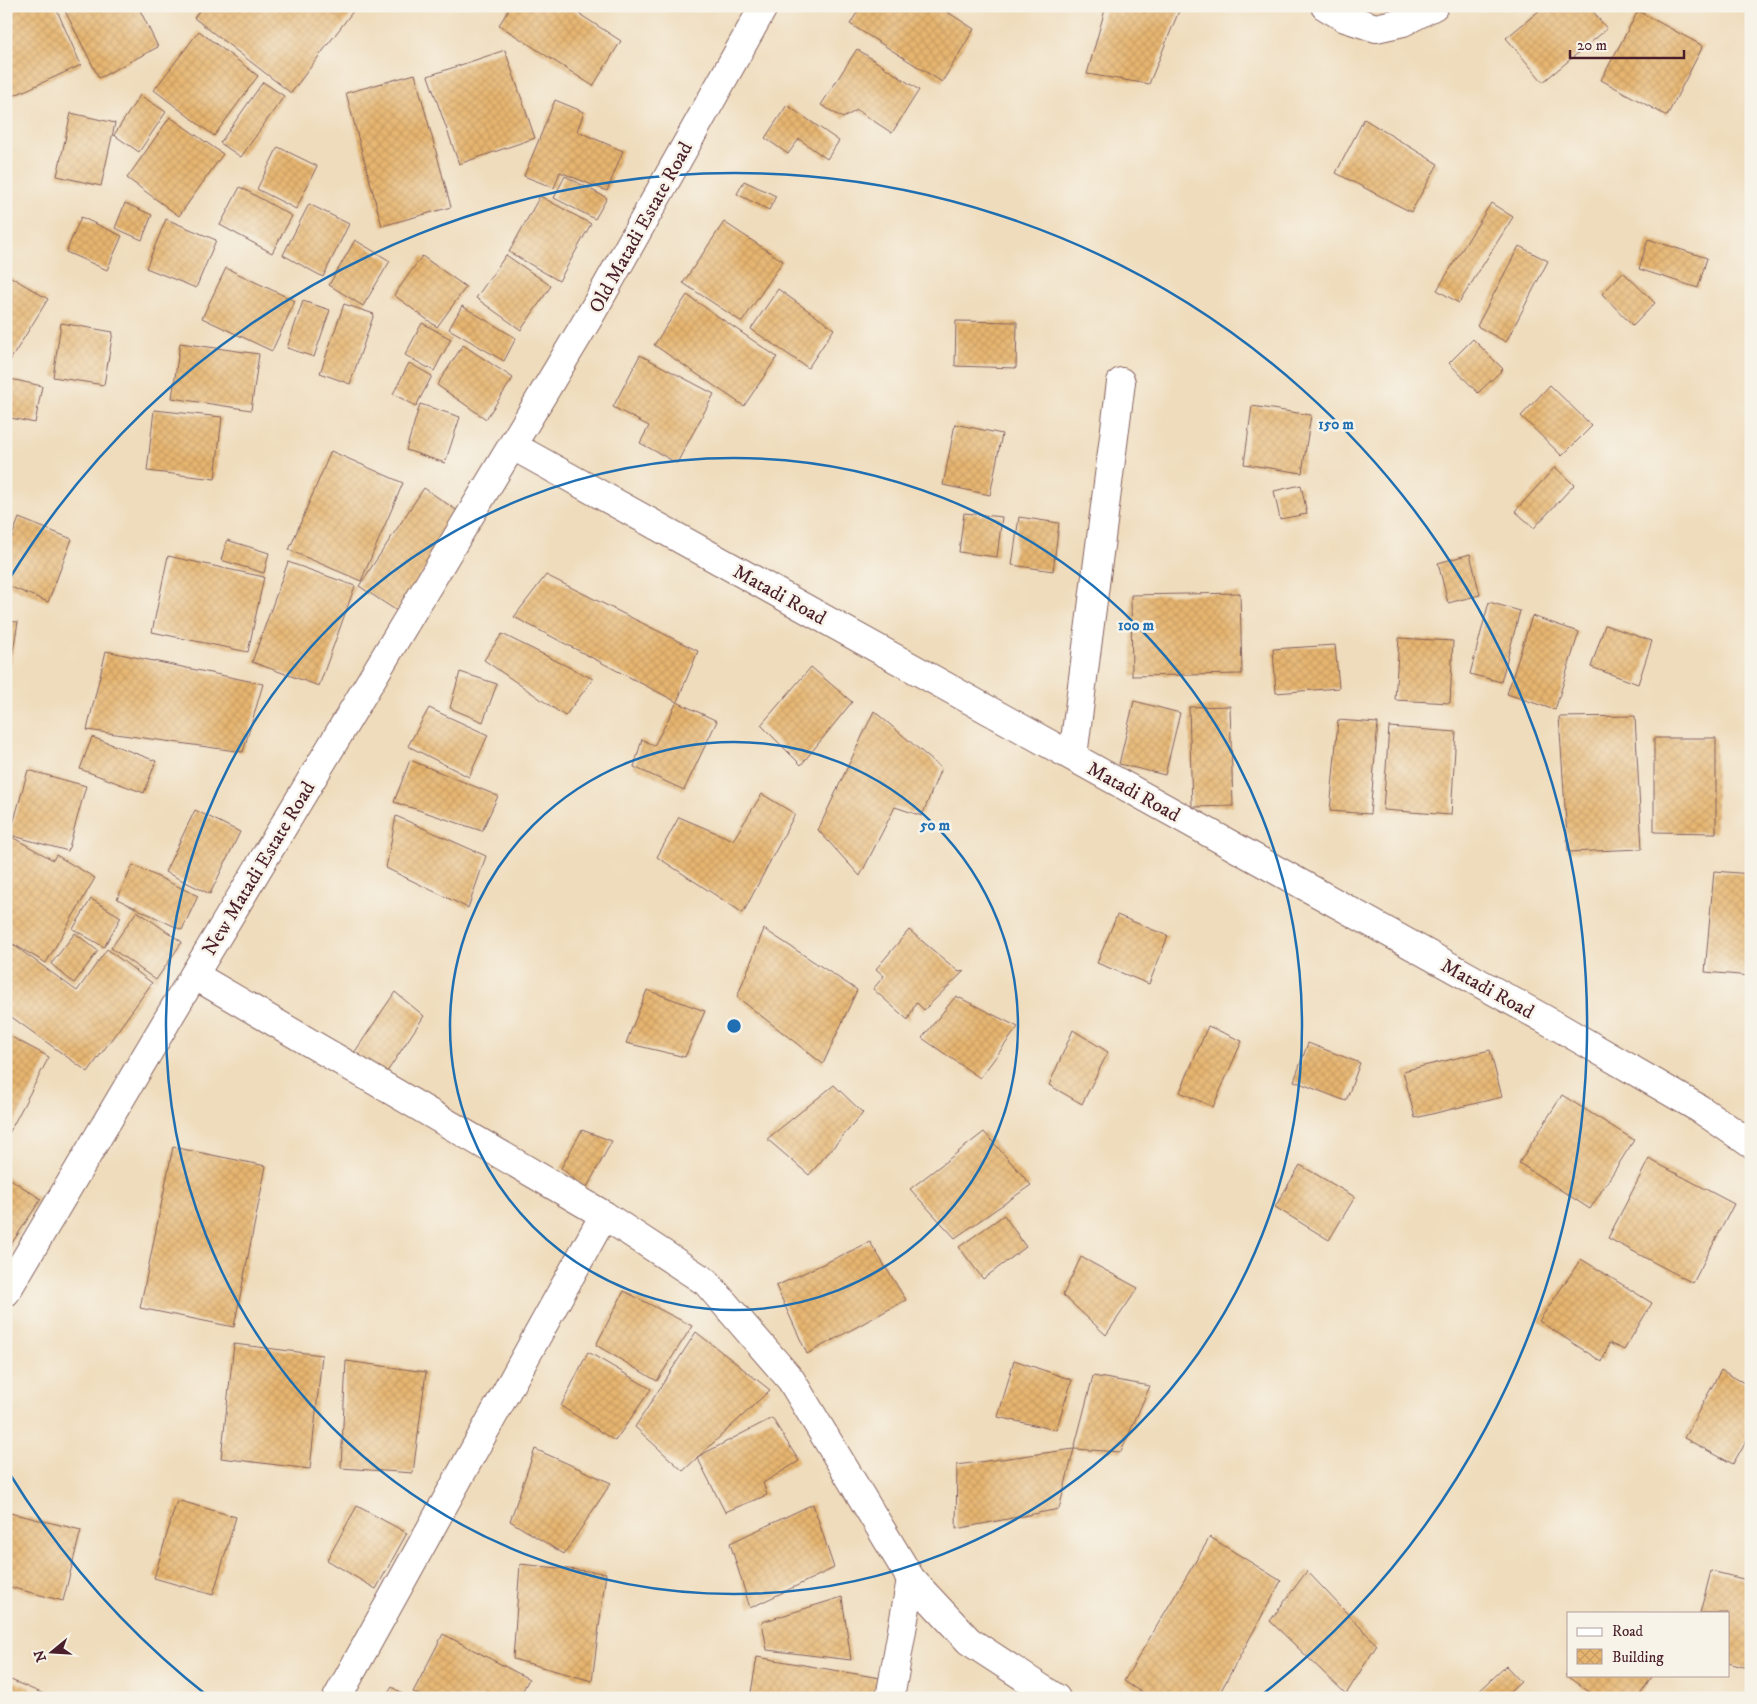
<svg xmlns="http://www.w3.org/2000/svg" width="1757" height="1704" viewBox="0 0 1757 1704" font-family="'IM FELL DW Pica',serif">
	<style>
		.building { fill: url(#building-cross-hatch) }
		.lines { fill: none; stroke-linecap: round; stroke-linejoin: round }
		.minor-casing { stroke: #84615e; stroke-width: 30 }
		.minor { stroke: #fff; stroke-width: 28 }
		.ring { fill: none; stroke: #1f6fb2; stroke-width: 2.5 }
		.labels { text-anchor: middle; stroke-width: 5; stroke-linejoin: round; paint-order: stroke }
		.street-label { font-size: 20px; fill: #4a1f2b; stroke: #f7f3e8 }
		.centre { fill: #1f6fb2; stroke: #f7f3e8; stroke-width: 2.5 }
		.ring-label { font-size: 15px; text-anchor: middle; font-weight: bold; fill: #1f6fb2; stroke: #f7f3e8; stroke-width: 5; stroke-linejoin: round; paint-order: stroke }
	</style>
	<defs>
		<pattern id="building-cross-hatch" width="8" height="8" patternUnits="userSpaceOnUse" patternTransform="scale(1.25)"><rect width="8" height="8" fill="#e6b570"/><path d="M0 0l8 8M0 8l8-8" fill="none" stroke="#c79b61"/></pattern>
	</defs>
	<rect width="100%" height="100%" fill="#f7f3e8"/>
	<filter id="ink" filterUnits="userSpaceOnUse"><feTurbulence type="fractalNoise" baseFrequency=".02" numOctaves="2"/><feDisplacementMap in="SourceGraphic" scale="10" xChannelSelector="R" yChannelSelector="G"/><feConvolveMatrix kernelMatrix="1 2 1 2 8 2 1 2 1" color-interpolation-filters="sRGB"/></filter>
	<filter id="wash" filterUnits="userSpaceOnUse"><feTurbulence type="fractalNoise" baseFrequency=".0096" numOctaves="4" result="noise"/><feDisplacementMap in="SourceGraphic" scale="20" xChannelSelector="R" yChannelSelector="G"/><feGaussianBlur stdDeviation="1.12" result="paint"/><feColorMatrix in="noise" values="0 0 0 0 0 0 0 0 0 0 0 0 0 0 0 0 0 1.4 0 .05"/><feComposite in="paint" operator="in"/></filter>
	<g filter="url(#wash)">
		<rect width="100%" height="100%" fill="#efdcbc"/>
		<g id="blocks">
			<g class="building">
				<path d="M6 6H55L81 65 13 96 6 79Z"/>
				<path d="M75 6H138L158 47 99 78 65 11Z"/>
				<path d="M203 6H357L291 93 194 18Z"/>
				<path d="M511 6H567L621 41 593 86 499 25Z"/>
				<path d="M861 6H938L974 29 942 82 850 24Z"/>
				<path d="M1106 6H1181L1149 84 1087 74Z"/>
				<path d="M1545 6H1589L1607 29 1543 82 1506 38Z"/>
				<path d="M1638 11 1703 46 1667 116 1601 80Z"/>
				<path d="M199 31 258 76 214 136 154 90Z"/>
				<path d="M857 49 919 90 892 133 857 110 843 118 821 105Z"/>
				<path d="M505 50 535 138 459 164 428 76Z"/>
				<path d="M415 74 451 207 382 226 346 93Z"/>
				<path d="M263 82 284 96 241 157 220 143Z"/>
				<path d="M140 95 166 112 139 152 114 135Z"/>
				<path d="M555 100 584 112 577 131 623 151 607 191 560 172 554 188 524 176Z"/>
				<path d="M787 105 839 141 827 159 799 139 788 154 765 138Z"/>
				<path d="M71 113 115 123 101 186 57 176Z"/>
				<path d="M170 117 223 154 179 216 127 178Z"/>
				<path d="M1364 119 1438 164 1411 212 1336 173Z"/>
				<path d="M278 147 317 166 296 209 257 189Z"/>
				<path d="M565 176 607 198 595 219 554 198Z"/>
				<path d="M744 181 776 196 769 210 737 194Z"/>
				<path d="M240 187 292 216 272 253 220 225Z"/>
				<path d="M540 196 591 224 559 281 509 252Z"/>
				<path d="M125 203 152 215 142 240 115 228Z"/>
				<path d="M1491 203 1513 217 1459 303 1437 290Z"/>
				<path d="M309 204 349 224 323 277 283 255Z"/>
				<path d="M81 217 122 236 107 270 66 252Z"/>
				<path d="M166 219 216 240 196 288 146 268Z"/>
				<path d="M724 222 783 261 742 322 683 283Z"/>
				<path d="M1648 239 1707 258 1698 288 1639 269Z"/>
				<path d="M355 240 390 261 363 306 329 285Z"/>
				<path d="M1519 246 1548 261 1506 342 1477 326Z"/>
				<path d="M506 255 551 286 521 330 476 298Z"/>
				<path d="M422 256 466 287 437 327 394 295Z"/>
				<path d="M226 268 295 301 272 351 202 318Z"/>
				<path d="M1623 272 1655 303 1633 326 1602 294Z"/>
				<path d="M6 274 48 299 6 367Z"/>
				<path d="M778 289 834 329 808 368 751 329Z"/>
				<path d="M687 295 777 357 744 406 654 345Z"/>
				<path d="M303 301 330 310 314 357 287 348Z"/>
				<path d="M344 304 374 314 350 384 320 373Z"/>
				<path d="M462 306 516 338 504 361 449 329Z"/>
				<path d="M956 321 1017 322 1016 368 955 366Z"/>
				<path d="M61 323 113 332 104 385 53 377Z"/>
				<path d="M422 323 451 339 434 371 405 355Z"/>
				<path d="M1473 339 1503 369 1478 393 1449 363Z"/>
				<path d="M180 343 259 354 251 410 172 398Z"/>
				<path d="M463 345 513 378 486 419 437 385Z"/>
				<path d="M640 355 714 394 677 463 640 443 649 426 613 407Z"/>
				<path d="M409 363 432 376 416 406 393 394Z"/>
				<path d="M6 378 42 386 35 423 6 417Z"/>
				<path d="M1550 385 1592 426 1562 456 1521 416Z"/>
				<path d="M420 404 460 417 445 463 406 450Z"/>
				<path d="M1252 406 1311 415 1302 473 1244 464Z"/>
				<path d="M154 410 222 417 215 479 147 471Z"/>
				<path d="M955 424 1002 434 990 495 943 485Z"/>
				<path d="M331 451 403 483 361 581 289 550Z"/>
				<path d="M1555 467 1574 485 1534 528 1515 511Z"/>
				<path d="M1301 485 1307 514 1280 519 1274 491Z"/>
				<path d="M424 488 462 514 397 611 359 586Z"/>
				<path d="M964 513 1002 517 997 557 959 552Z"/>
				<path d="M1019 517 1059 523 1053 571 1012 565Z"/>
				<path d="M19 518 72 539 48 602 6 585V552Z"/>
				<path d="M227 540 269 553 264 573 221 560Z"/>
				<path d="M1470 554 1480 595 1448 603 1438 563Z"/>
				<path d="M168 556 264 577 248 652 152 632Z"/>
				<path d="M288 562 355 586 319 686 252 662Z"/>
				<path d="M546 575 698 651 677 702 514 617Z"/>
				<path d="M1240 593 1242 674 1132 676 1131 595Z"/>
				<path d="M1489 602 1520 611 1501 682 1470 674Z"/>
				<path d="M1532 616 1579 632 1555 710 1507 694Z"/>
				<path d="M6 621 18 622 7 685H6Z"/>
				<path d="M1605 625 1652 641 1638 684 1591 667Z"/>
				<path d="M502 634 593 679 565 716 484 660Z"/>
				<path d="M1399 638 1453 641 1450 703 1395 700Z"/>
				<path d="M1335 645 1339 688 1276 693 1273 649Z"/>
				<path d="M106 651 263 684 243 752 87 730Z"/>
				<path d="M811 667 852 702 801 765 761 725Z"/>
				<path d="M460 672 497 684 483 722 450 708Z"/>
				<path d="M1134 701 1180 713 1165 775 1119 764Z"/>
				<path d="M677 702 717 721 684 790 634 767 642 739 654 746Z"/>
				<path d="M1230 706 1233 806 1192 807 1189 707Z"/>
				<path d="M429 708 488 735 469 777 408 746Z"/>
				<path d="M874 711 941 768 922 816 895 807 860 876 818 830Z"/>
				<path d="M1635 716 1642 849 1568 852 1559 717Z"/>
				<path d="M1338 720 1378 723 1370 814 1330 811Z"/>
				<path d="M1389 727 1456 732 1451 815 1383 810Z"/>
				<path d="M92 737 156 761 144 793 80 769Z"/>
				<path d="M1654 738H1716V833L1654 832Z"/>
				<path d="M410 760 498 796 482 831 394 802Z"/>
				<path d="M28 770 86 786 68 851 10 835Z"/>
				<path d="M762 794 795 814 743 913 657 857 679 817 733 840Z"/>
				<path d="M195 810 240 832 210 894 165 872Z"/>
				<path d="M396 816 486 856 468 908 386 868Z"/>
				<path d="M12 837 53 860 56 855 95 878 46 963 6 940V846Z"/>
				<path d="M133 865 198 896 182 930 117 899Z"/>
				<path d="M1714 871 1751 874V976L1705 972Z"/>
				<path d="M91 899 121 917 104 947 73 929Z"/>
				<path d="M137 911 182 942 156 980 111 948Z"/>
				<path d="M1117 915 1168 936 1149 984 1097 963Z"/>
				<path d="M764 929 857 990 823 1064 737 997Z"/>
				<path d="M909 930 959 972 964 971 924 1010 916 1002 908 1020 873 989 884 976 876 969Z"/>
				<path d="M75 933 98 951 74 983 51 964Z"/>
				<path d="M11 943 77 991 107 949 152 983 88 1072 6 1013V950Z"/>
				<path d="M647 990 705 1011 685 1057 626 1043Z"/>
				<path d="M395 992 424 1016 385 1075 354 1053Z"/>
				<path d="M956 996 1018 1027 980 1078 922 1038Z"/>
				<path d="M1208 1026 1242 1041 1213 1107 1180 1092Z"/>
				<path d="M1073 1030 1108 1052 1082 1104 1049 1085Z"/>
				<path d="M6 1034 49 1057 8 1135 6 1134Z"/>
				<path d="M1308 1043 1360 1063 1346 1101 1294 1081Z"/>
				<path d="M1490 1050 1502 1097 1415 1118 1403 1071Z"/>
				<path d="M834 1085 863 1113 809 1175 767 1139Z"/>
				<path d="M1562 1095 1634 1140 1590 1209 1519 1163Z"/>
				<path d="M582 1130 612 1141 586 1189 561 1168Z"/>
				<path d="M984 1132 1031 1185 955 1238 910 1189Z"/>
				<path d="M173 1147 266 1166 234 1327 140 1308Z"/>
				<path d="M1649 1159 1734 1204 1693 1283 1608 1238Z"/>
				<path d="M1300 1165 1355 1197 1329 1240 1275 1207Z"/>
				<path d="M6 1176 41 1199 6 1252Z"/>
				<path d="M1004 1215 1026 1247 983 1279 959 1247Z"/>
				<path d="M870 1242 906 1300 807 1354 776 1286Z"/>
				<path d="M1081 1257 1138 1288 1106 1335 1063 1295Z"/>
				<path d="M1581 1259 1652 1303 1624 1350 1609 1343 1602 1362 1539 1321Z"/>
				<path d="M624 1291 692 1326 657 1381 596 1345Z"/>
				<path d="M696 1332 770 1390 683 1471 635 1427Z"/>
				<path d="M234 1344 322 1355 310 1469 221 1458Z"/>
				<path d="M588 1352 651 1389 615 1441 561 1406Z"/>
				<path d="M1014 1360 1072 1380 1056 1430 998 1417Z"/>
				<path d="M346 1361 426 1372 413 1473 341 1468Z"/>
				<path d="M1721 1370 1751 1387V1432L1733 1464 1684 1438Z"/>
				<path d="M1093 1376 1150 1386 1121 1452 1074 1449Z"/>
				<path d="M772 1418 799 1461 763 1483 767 1495 725 1512 697 1457Z"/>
				<path d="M535 1449 611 1483 564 1554 510 1521Z"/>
				<path d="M1074 1449 1059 1509 956 1529 957 1465Z"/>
				<path d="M177 1500 236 1517 213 1595 154 1578Z"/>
				<path d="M813 1504 834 1568 750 1608 730 1543Z"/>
				<path d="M357 1506 407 1533 376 1589 327 1560Z"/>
				<path d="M6 1512 81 1530 63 1601 6 1586Z"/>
				<path d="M1210 1537 1281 1581 1217 1698H1150L1124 1681Z"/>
				<path d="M520 1564 606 1573 592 1681 513 1659Z"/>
				<path d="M1307 1571 1377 1645 1346 1694 1270 1621Z"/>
				<path d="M1711 1571 1751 1581V1669L1728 1663V1613H1700Z"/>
				<path d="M842 1597 851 1660 767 1650 762 1622Z"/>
				<path d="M443 1634 529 1679 519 1698H425L413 1692Z"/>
				<path d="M757 1657 880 1678 876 1698H750Z"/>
				<path d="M1506 1666 1521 1682 1503 1698H1472Z"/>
				<path d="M1565 1675H1653L1638 1698H1598Z"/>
				<path d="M6 1678 46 1695 45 1698H6Z"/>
				<path d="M392 1687 408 1698H385Z"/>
			</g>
		</g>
	</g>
	<g filter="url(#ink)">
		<use href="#blocks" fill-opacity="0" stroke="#84615e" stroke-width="1"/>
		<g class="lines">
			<defs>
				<g id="minor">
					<path d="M1325 6 1345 18 1376 28 1403 22 1434 6"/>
					<path d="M513 446 1557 1026 1700 1109 1751 1144"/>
					<path d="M1073 756 1121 382"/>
					<path d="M194 975 604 1215 706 1282 791 1380 911 1579 969 1641 1056 1698"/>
					<path d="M6 1292 194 975 591 314 764 6"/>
					<path d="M337 1698 604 1215"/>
					<path d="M890 1698 911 1579"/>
				</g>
			</defs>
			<use href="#minor" class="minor-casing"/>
			<use href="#minor" class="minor"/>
		</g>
	</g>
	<g class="ring">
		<circle cx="734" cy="1026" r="284"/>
		<circle cx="734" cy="1026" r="568"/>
		<path d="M209 1697A852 852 0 0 1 8 1471M8 581A852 852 0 1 1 1259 1697"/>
	</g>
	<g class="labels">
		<g class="street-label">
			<text transform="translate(640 227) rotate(-61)" y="7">Old Matadi Estate Road</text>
			<text transform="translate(780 594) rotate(29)" y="7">Matadi Road</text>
			<text transform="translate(1134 791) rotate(29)" y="7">Matadi Road</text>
			<text transform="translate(258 868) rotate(-59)" y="7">New Matadi Estate Road</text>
			<text transform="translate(1488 988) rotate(29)" y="7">Matadi Road</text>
		</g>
	</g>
	<circle cx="734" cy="1026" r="8" class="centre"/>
	<g class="ring-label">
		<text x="1336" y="429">150 m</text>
		<text x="1136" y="630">100 m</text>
		<text x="935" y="830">50 m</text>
	</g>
	<rect width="1757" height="1704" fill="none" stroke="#f7f3e8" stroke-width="25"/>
	<rect x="1567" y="1612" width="162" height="65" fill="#f7f3e8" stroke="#b29e9c"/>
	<rect x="1577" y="1628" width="25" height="8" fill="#ffffff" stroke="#b29e9c"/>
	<text x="1612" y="1636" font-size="15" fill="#4a1f2b">Road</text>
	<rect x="1577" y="1649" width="25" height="15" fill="url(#building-cross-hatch)" stroke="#b29e9c"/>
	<text x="1612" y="1662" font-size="15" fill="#4a1f2b">Building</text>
	<g transform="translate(52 1652) rotate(252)" stroke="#f7f3e8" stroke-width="4" paint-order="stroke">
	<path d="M0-4L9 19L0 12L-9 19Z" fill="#4a1f2b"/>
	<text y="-8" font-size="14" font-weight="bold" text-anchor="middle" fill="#4a1f2b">N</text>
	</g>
	<path d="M1570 50v8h114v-8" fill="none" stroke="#4a1f2b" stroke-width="2.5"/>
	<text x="1577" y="50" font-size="15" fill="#4a1f2b" stroke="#f7f3e8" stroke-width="4" paint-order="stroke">20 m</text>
</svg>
